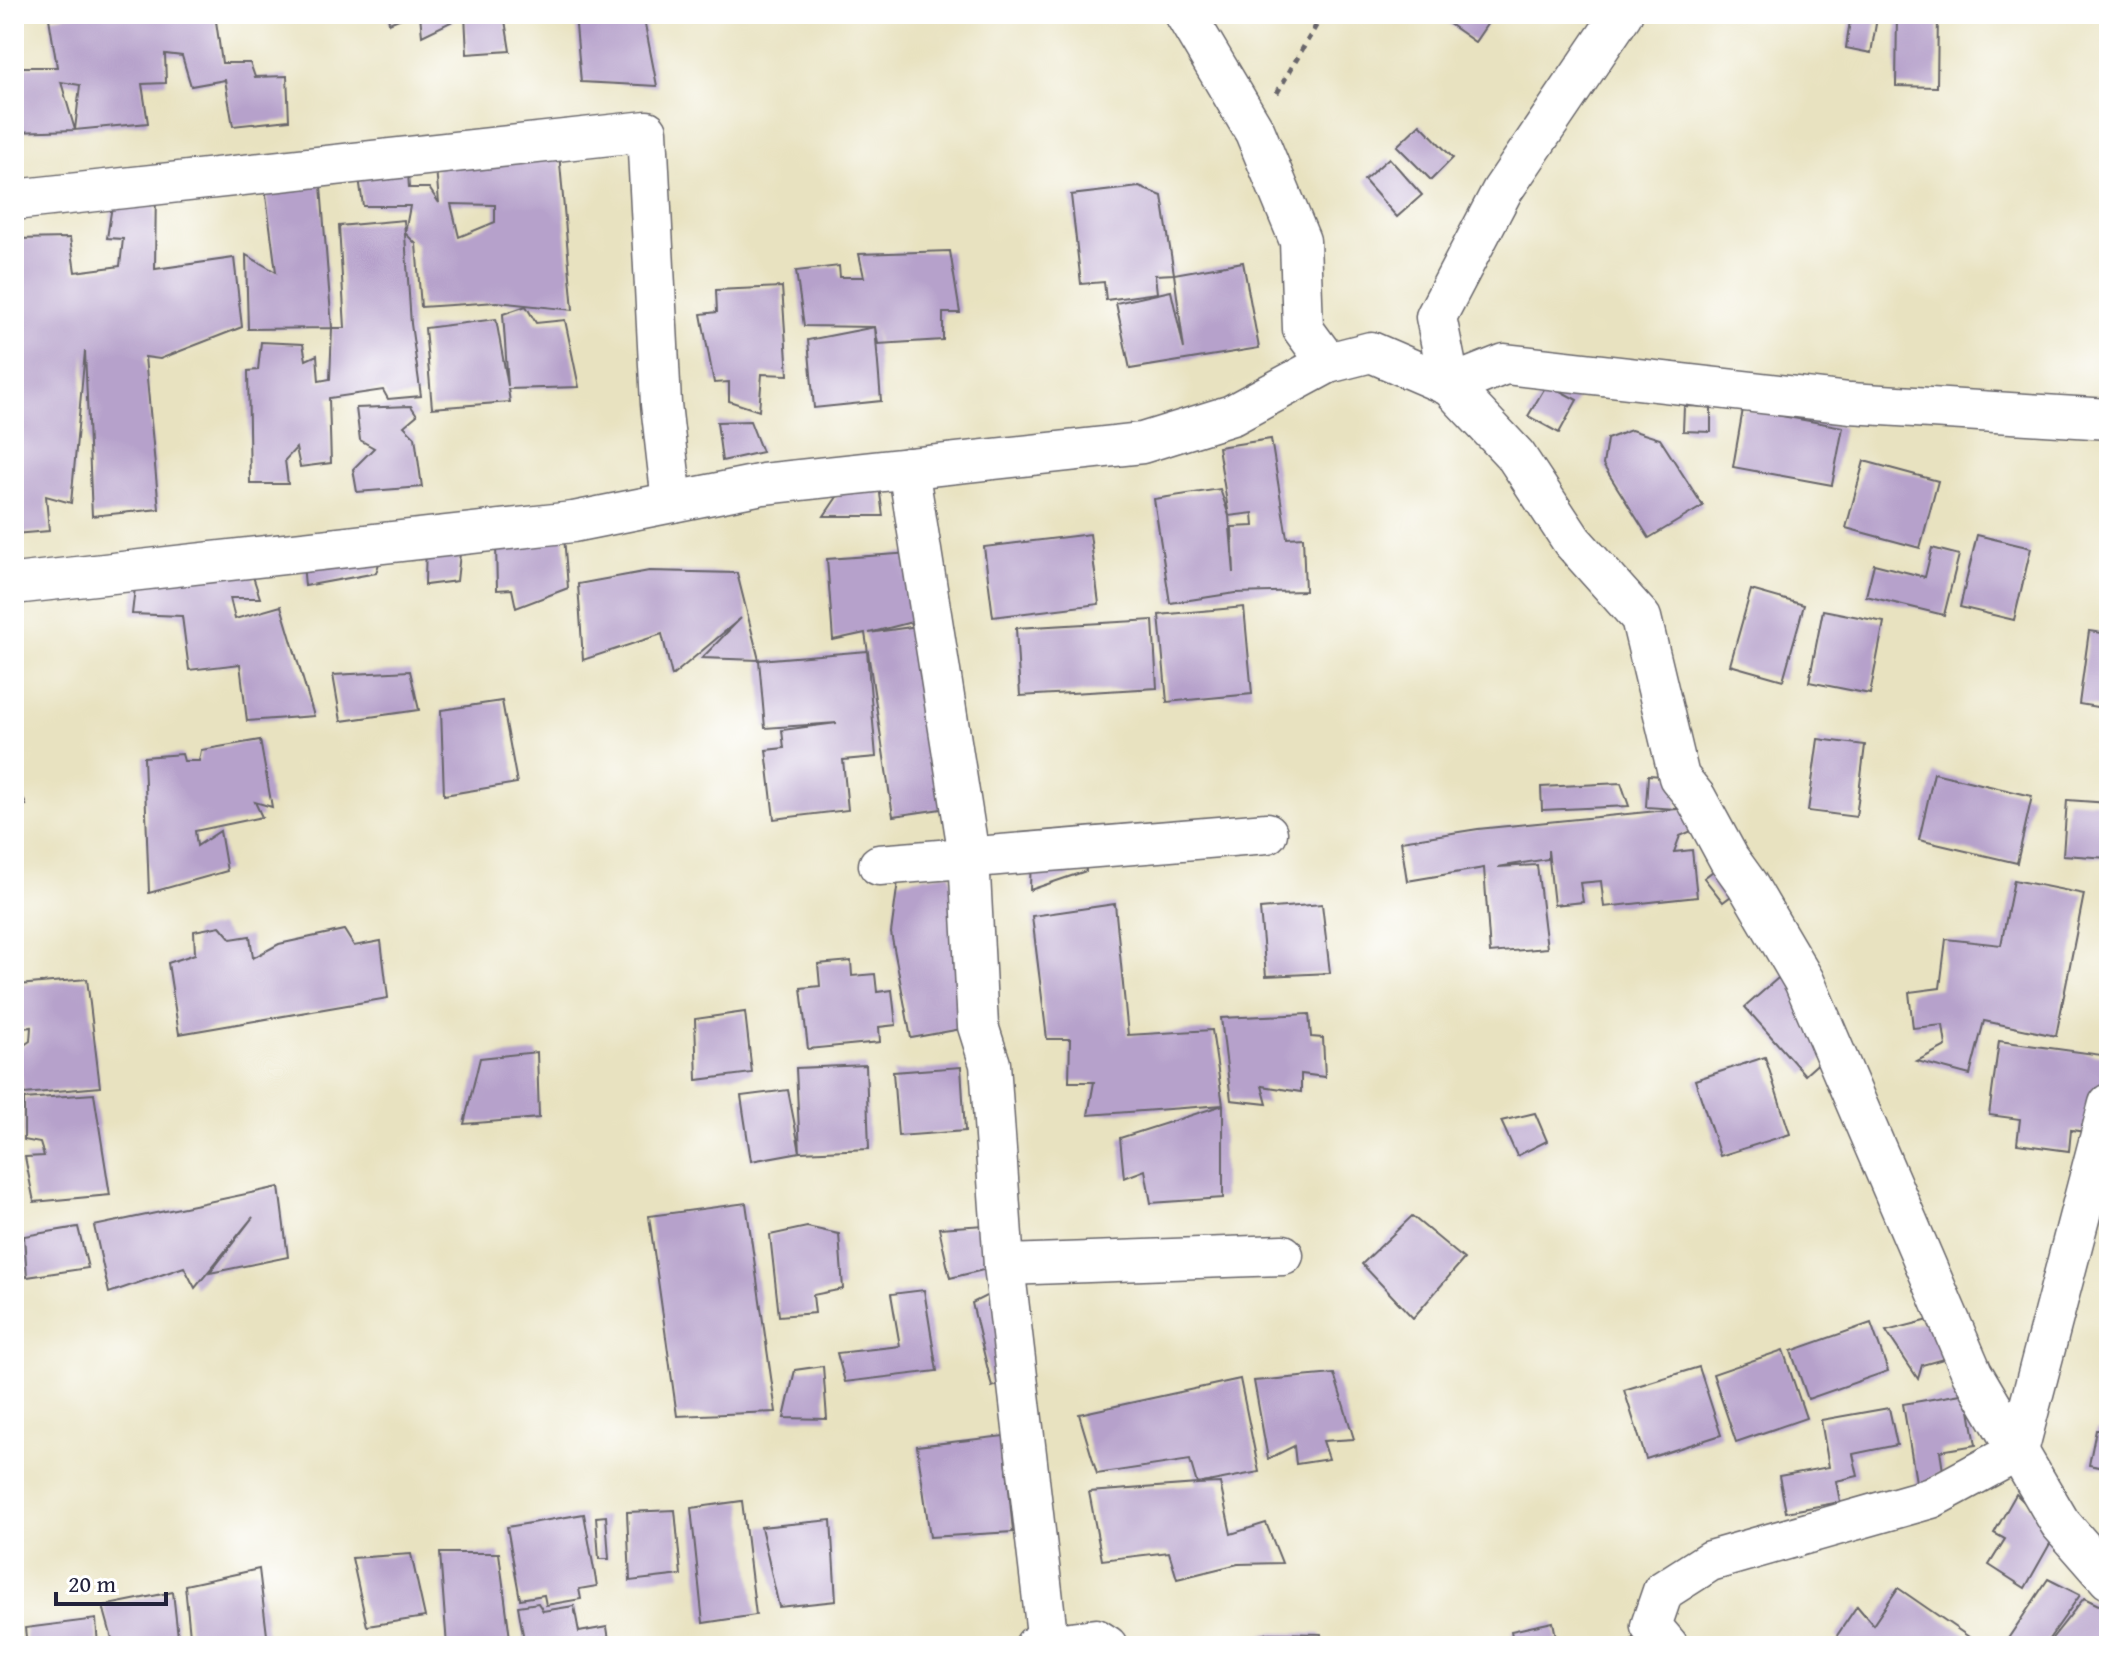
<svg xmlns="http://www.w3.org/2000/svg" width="2123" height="1660" viewBox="0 0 2123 1660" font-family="'Gentium Book Plus',serif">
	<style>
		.building { fill: #b6a1cb; fill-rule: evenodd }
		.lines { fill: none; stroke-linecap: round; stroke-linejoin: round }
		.minor-casing { stroke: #67656a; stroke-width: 43 }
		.path { stroke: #67656a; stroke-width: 5; stroke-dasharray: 6 6; stroke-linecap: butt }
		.minor { stroke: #fff; stroke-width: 40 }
	</style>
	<rect width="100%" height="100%" fill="#fff"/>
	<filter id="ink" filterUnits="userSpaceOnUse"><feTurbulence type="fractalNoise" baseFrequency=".0125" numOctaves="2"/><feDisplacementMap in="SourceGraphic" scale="16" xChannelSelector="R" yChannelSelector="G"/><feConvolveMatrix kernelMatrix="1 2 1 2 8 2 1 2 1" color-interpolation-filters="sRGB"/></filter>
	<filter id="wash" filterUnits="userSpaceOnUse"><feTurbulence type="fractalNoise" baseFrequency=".006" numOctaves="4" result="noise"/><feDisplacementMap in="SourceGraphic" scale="32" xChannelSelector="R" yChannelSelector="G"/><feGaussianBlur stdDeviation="1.8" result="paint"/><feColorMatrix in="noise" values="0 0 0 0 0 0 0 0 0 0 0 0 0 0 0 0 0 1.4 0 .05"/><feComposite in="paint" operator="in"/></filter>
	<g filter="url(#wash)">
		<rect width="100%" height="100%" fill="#e8e2c0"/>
		<g id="blocks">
			<g class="building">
				<path d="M78 14H215L222 63H250L255 77 287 76 289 120 233 126 225 80 191 86 182 56 165 54 166 83 142 84 148 123 75 130 80 85 61 82 75 130 14 132V67H57L49 18Z"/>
				<path d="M388 14H411L389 23Z"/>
				<path d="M420 14H504L510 51 467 54 465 15 422 36Z"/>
				<path d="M575 14H643L657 86 581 82Z"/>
				<path d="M1435 14H1494L1475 42Z"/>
				<path d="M1851 14 1877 18 1871 53 1846 48Z"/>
				<path d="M1897 14H1938L1937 87 1896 86Z"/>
				<path d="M1420 124 1453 158 1431 180 1397 146Z"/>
				<path d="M558 141 573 310 497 302 421 307 416 244 405 233 410 206H363L357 163 407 157 409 188H429L439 203 435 155ZM451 204 495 205V222L459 237Z"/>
				<path d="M1389 158 1422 195 1397 217 1364 180Z"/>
				<path d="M263 173H320L332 328H345L339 226 404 220 411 324 421 396 388 399 383 390 329 398 331 463 300 467 296 448 285 460 288 484H250L248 371 258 370 261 342 303 344 306 360 317 355 319 381 330 379 332 328 248 329 246 255 276 272Z"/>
				<path d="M156 184 155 269 234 258 242 327 160 359 145 357 159 509 92 516 85 351 71 503 46 496 49 531 14 534V239L70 238 75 272 120 266 123 239 107 238 113 199Z"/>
				<path d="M1139 187 1162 196 1174 274 1155 275 1157 293 1106 300 1104 282 1081 284 1071 195Z"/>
				<path d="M950 251 960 313H943V340L878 344 875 327 881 401 814 408 808 340 875 327 804 326 796 271 839 266 840 277H864L859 254Z"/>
				<path d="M1243 262 1259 348 1130 369 1116 303 1171 291 1184 349 1174 274Z"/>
				<path d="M782 287 788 375 762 374 759 411 729 401V382L714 383 701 314 717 312 716 290Z"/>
				<path d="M526 306 536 323 565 320 579 387 508 389 510 402 432 408 425 328 496 319 508 386 503 314Z"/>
				<path d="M1547 384 1577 400 1559 433 1528 416Z"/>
				<path d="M411 406 417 415 404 426 415 437 422 487 357 492 353 469 374 448 360 440 356 408Z"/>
				<path d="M1684 406 1711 407V432L1683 431Z"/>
				<path d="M1743 409 1843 427 1832 485 1733 467Z"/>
				<path d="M750 421 762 452 722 461 717 422Z"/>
				<path d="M1631 430 1660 439 1703 506 1649 538 1603 465 1607 439Z"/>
				<path d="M1271 439 1287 538 1303 537 1305 591 1235 593 1170 603 1154 499 1220 489 1229 516 1234 573 1232 527 1254 526 1253 513 1229 516 1218 447Z"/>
				<path d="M1864 461 1938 481 1920 548 1846 528Z"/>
				<path d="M877 471 883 516H824L845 485Z"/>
				<path d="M563 523 568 588 516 608 512 589 497 590 496 543Z"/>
				<path d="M1090 534 1099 604 993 617 984 547Z"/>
				<path d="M462 535 457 581 425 585 426 538Z"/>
				<path d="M1977 535 2031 548 2014 620 1960 607Z"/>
				<path d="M1932 548 1959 555 1944 615 1866 596 1874 564 1925 577Z"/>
				<path d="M383 551 376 573 305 586 302 552Z"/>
				<path d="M911 553 912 622 869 633 932 624 962 806 893 816 865 633 833 640 827 559Z"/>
				<path d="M247 558 260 598H230L235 619 281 606 314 716 247 721 240 664 189 670 182 616 132 614 137 570Z"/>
				<path d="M649 571 737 573 759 660 702 658 741 618 672 676 662 634 583 660 578 584Z"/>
				<path d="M1751 590 1804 605 1783 680 1730 665Z"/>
				<path d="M1244 607 1252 694 1167 702 1159 615Z"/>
				<path d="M1823 610 1884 622 1870 694 1809 682Z"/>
				<path d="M1153 620 1157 688 1020 696 1016 628Z"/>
				<path d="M2089 631 2109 634V709L2079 704Z"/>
				<path d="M867 651 876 757 843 760 848 810 774 819 766 750 784 748 782 730 837 723 765 728 759 660Z"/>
				<path d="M410 671 419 710 341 721 333 675Z"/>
				<path d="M502 701 517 783 444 795 441 710Z"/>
				<path d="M1818 739 1865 745 1856 817 1808 811Z"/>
				<path d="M260 740 272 807 255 802 262 817 195 831 197 846 220 831 227 871 149 893 144 757 182 754 184 761H199L201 750Z"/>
				<path d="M1934 773 2032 796 2017 863 1919 840Z"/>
				<path d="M14 775 26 805 14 806Z"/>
				<path d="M1648 775 1679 777 1677 809 1646 807Z"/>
				<path d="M1621 783 1629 806 1542 810 1541 787Z"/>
				<path d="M2067 800 2109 803V858L2063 855Z"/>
				<path d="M1677 809 1688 812 1696 829 1680 836 1674 852 1692 850 1697 897 1604 907 1601 881 1580 883 1583 902 1554 905 1548 850V859L1498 867 1537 865 1547 948 1490 953 1484 868 1407 881 1401 841 1478 829Z"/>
				<path d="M1084 847 1086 871 1030 890 1031 851Z"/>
				<path d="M1729 859 1747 884 1723 902 1704 878Z"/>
				<path d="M950 873 978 1026 911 1038 891 933 898 881Z"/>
				<path d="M2014 880 2084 894 2056 1036 1984 1021 1970 1075 1917 1061 1946 1046 1943 1025 1913 1028 1909 992 1940 988 1946 939 2001 945Z"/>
				<path d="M1115 904 1128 1035 1212 1030 1223 1105 1088 1115 1094 1082H1069L1070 1039H1047L1032 916Z"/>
				<path d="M1322 904 1330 973 1266 976 1260 909Z"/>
				<path d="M220 926 231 939 250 936 253 958 279 944 344 930 354 946 381 941 388 998 179 1034 168 963 195 954 194 931Z"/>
				<path d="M851 961 852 976 875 974 877 992 892 990 896 1025 879 1027 880 1042 808 1049 801 988 820 986 818 964Z"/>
				<path d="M1794 964 1833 1050 1805 1075 1745 1007Z"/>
				<path d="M87 979 100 1087 24 1094 17 1050 30 1041 31 1027 14 1029 18 985Z"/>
				<path d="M745 1012 752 1073 697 1080 695 1019Z"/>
				<path d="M1309 1014 1311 1037 1323 1038 1325 1077 1301 1074V1092L1262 1086 1267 1104 1231 1100 1221 1018Z"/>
				<path d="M1999 1041 2109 1056 2100 1134 2071 1130 2069 1151 2017 1144 2020 1119 1989 1115Z"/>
				<path d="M537 1052 539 1118 464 1124 480 1058Z"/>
				<path d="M1765 1057 1790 1134 1720 1156 1695 1080Z"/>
				<path d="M866 1065 869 1149 800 1152 751 1161 741 1096 788 1090 800 1152 796 1068Z"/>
				<path d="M961 1067 965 1131 898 1136 893 1072Z"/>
				<path d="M94 1094 110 1195 34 1202 25 1157 44 1156 40 1143 24 1140V1099Z"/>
				<path d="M1223 1105V1198L1151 1203 1145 1170 1124 1178 1120 1138Z"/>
				<path d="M1535 1113 1547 1141 1517 1156 1501 1121Z"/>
				<path d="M279 1187 288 1257 210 1273 253 1217 195 1288 184 1267 109 1293 94 1226Z"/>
				<path d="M746 1203 776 1412 677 1416 649 1216Z"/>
				<path d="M1412 1216 1464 1259 1413 1318 1362 1264Z"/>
				<path d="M1001 1224 1004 1265 950 1278 939 1228Z"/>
				<path d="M78 1227 88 1268 27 1277 24 1236Z"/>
				<path d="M807 1227 839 1234 843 1289 813 1295 815 1313 779 1316 770 1235Z"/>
				<path d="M1006 1286 1017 1379 992 1387 972 1303Z"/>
				<path d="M924 1290 937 1371 845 1382 837 1353 900 1346 891 1294Z"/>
				<path d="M1937 1318 1947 1358 1922 1365 1918 1379 1886 1331Z"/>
				<path d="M1871 1323 1888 1371 1808 1399 1791 1351Z"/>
				<path d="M1783 1350 1806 1418 1736 1442 1713 1374Z"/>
				<path d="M823 1366 827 1419 784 1418 795 1370Z"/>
				<path d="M1699 1367 1721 1435 1646 1459 1624 1390Z"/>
				<path d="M1334 1374 1354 1439 1323 1441 1329 1459 1296 1464 1294 1446 1268 1459 1254 1381Z"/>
				<path d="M1240 1379 1259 1472 1197 1484 1220 1483 1231 1534 1266 1523 1282 1563 1238 1564 1177 1579 1169 1552 1102 1560 1089 1492 1197 1484 1190 1460 1097 1474 1079 1414Z"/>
				<path d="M1967 1393 1976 1445 1940 1451 1943 1471 1917 1488 1903 1404Z"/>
				<path d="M1889 1408 1897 1445 1853 1454 1858 1476 1836 1481 1840 1502 1786 1512 1779 1476 1829 1467 1821 1420Z"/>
				<path d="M2096 1430H2109V1469L2089 1465Z"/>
				<path d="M1004 1436 1013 1532 930 1537 917 1446Z"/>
				<path d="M2016 1494 2056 1533 2025 1588 1989 1565 2005 1539 1994 1533Z"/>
				<path d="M742 1501 756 1615 703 1623 691 1508Z"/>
				<path d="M675 1510 681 1575 630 1581 627 1512Z"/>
				<path d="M584 1514 597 1586 579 1589 581 1599 546 1605 544 1595 520 1599 507 1527Z"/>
				<path d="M606 1516 609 1559H599L596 1517Z"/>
				<path d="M831 1520 836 1601 779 1607 761 1527Z"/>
				<path d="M440 1553H499L511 1646H447Z"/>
				<path d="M411 1554 425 1617 367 1626 352 1558Z"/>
				<path d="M259 1569 267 1635 225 1646H191L185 1585Z"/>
				<path d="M2048 1579 2080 1595 2044 1646H2003Z"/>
				<path d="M1898 1588 1969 1637 1963 1646H1850L1836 1637 1857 1606 1873 1625Z"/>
				<path d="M173 1592 178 1637 114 1646 103 1606Z"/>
				<path d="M2084 1598 2109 1610V1618L2093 1646H2046Z"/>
				<path d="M538 1603 543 1611 574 1606 579 1632 607 1627 610 1646H525L518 1606Z"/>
				<path d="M96 1619 98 1646H27L25 1628Z"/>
				<path d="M1553 1622 1558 1646H1514L1511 1631Z"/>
				<path d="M1651 1626 1665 1646H1622Z"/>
				<path d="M1270 1633 1321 1634 1323 1646H1203Z"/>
				<path d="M1499 1638 1503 1646H1478Z"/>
			</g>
		</g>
	</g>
	<g filter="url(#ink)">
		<use href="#blocks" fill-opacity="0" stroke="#67656a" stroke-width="2"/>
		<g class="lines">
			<defs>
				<g id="minor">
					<path d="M1185 14 1255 132 1300 241 1303 329 1328 363"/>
					<path d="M1622 14 1502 191 1436 317 1450 386 1516 456 1572 541 1641 618 1679 777 1696 798 1729 859 1747 884 1804 981 1972 1373 2060 1523 2109 1579"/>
					<path d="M14 200 647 131 661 404 672 502"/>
					<path d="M908 468 969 856 978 1026 990 1064 1004 1265 1048 1643"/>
					<path d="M14 584 573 522 763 484 1142 443 1232 415 1328 363 1371 352 1450 386 1505 364 1850 403 2109 419"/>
					<path d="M879 865 1267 833"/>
					<path d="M1004 1265 1283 1255"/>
					<path d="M1035 1646 1096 1639 1107 1646"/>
					<path d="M1668 1646 1651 1626 1663 1591 1710 1561 1931 1498 2018 1451 2109 1104"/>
				</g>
			</defs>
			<use href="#minor" class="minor-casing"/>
			<path class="path" d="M1277 93 1317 24 1327 14"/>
			<use href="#minor" class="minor"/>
		</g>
	</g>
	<rect width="2123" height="1660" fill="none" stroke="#fff" stroke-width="48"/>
	<path d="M56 1592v12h110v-12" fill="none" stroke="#22223b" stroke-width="4"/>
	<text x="68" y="1592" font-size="24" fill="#22223b" stroke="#ffffff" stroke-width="6" paint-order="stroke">20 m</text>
</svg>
